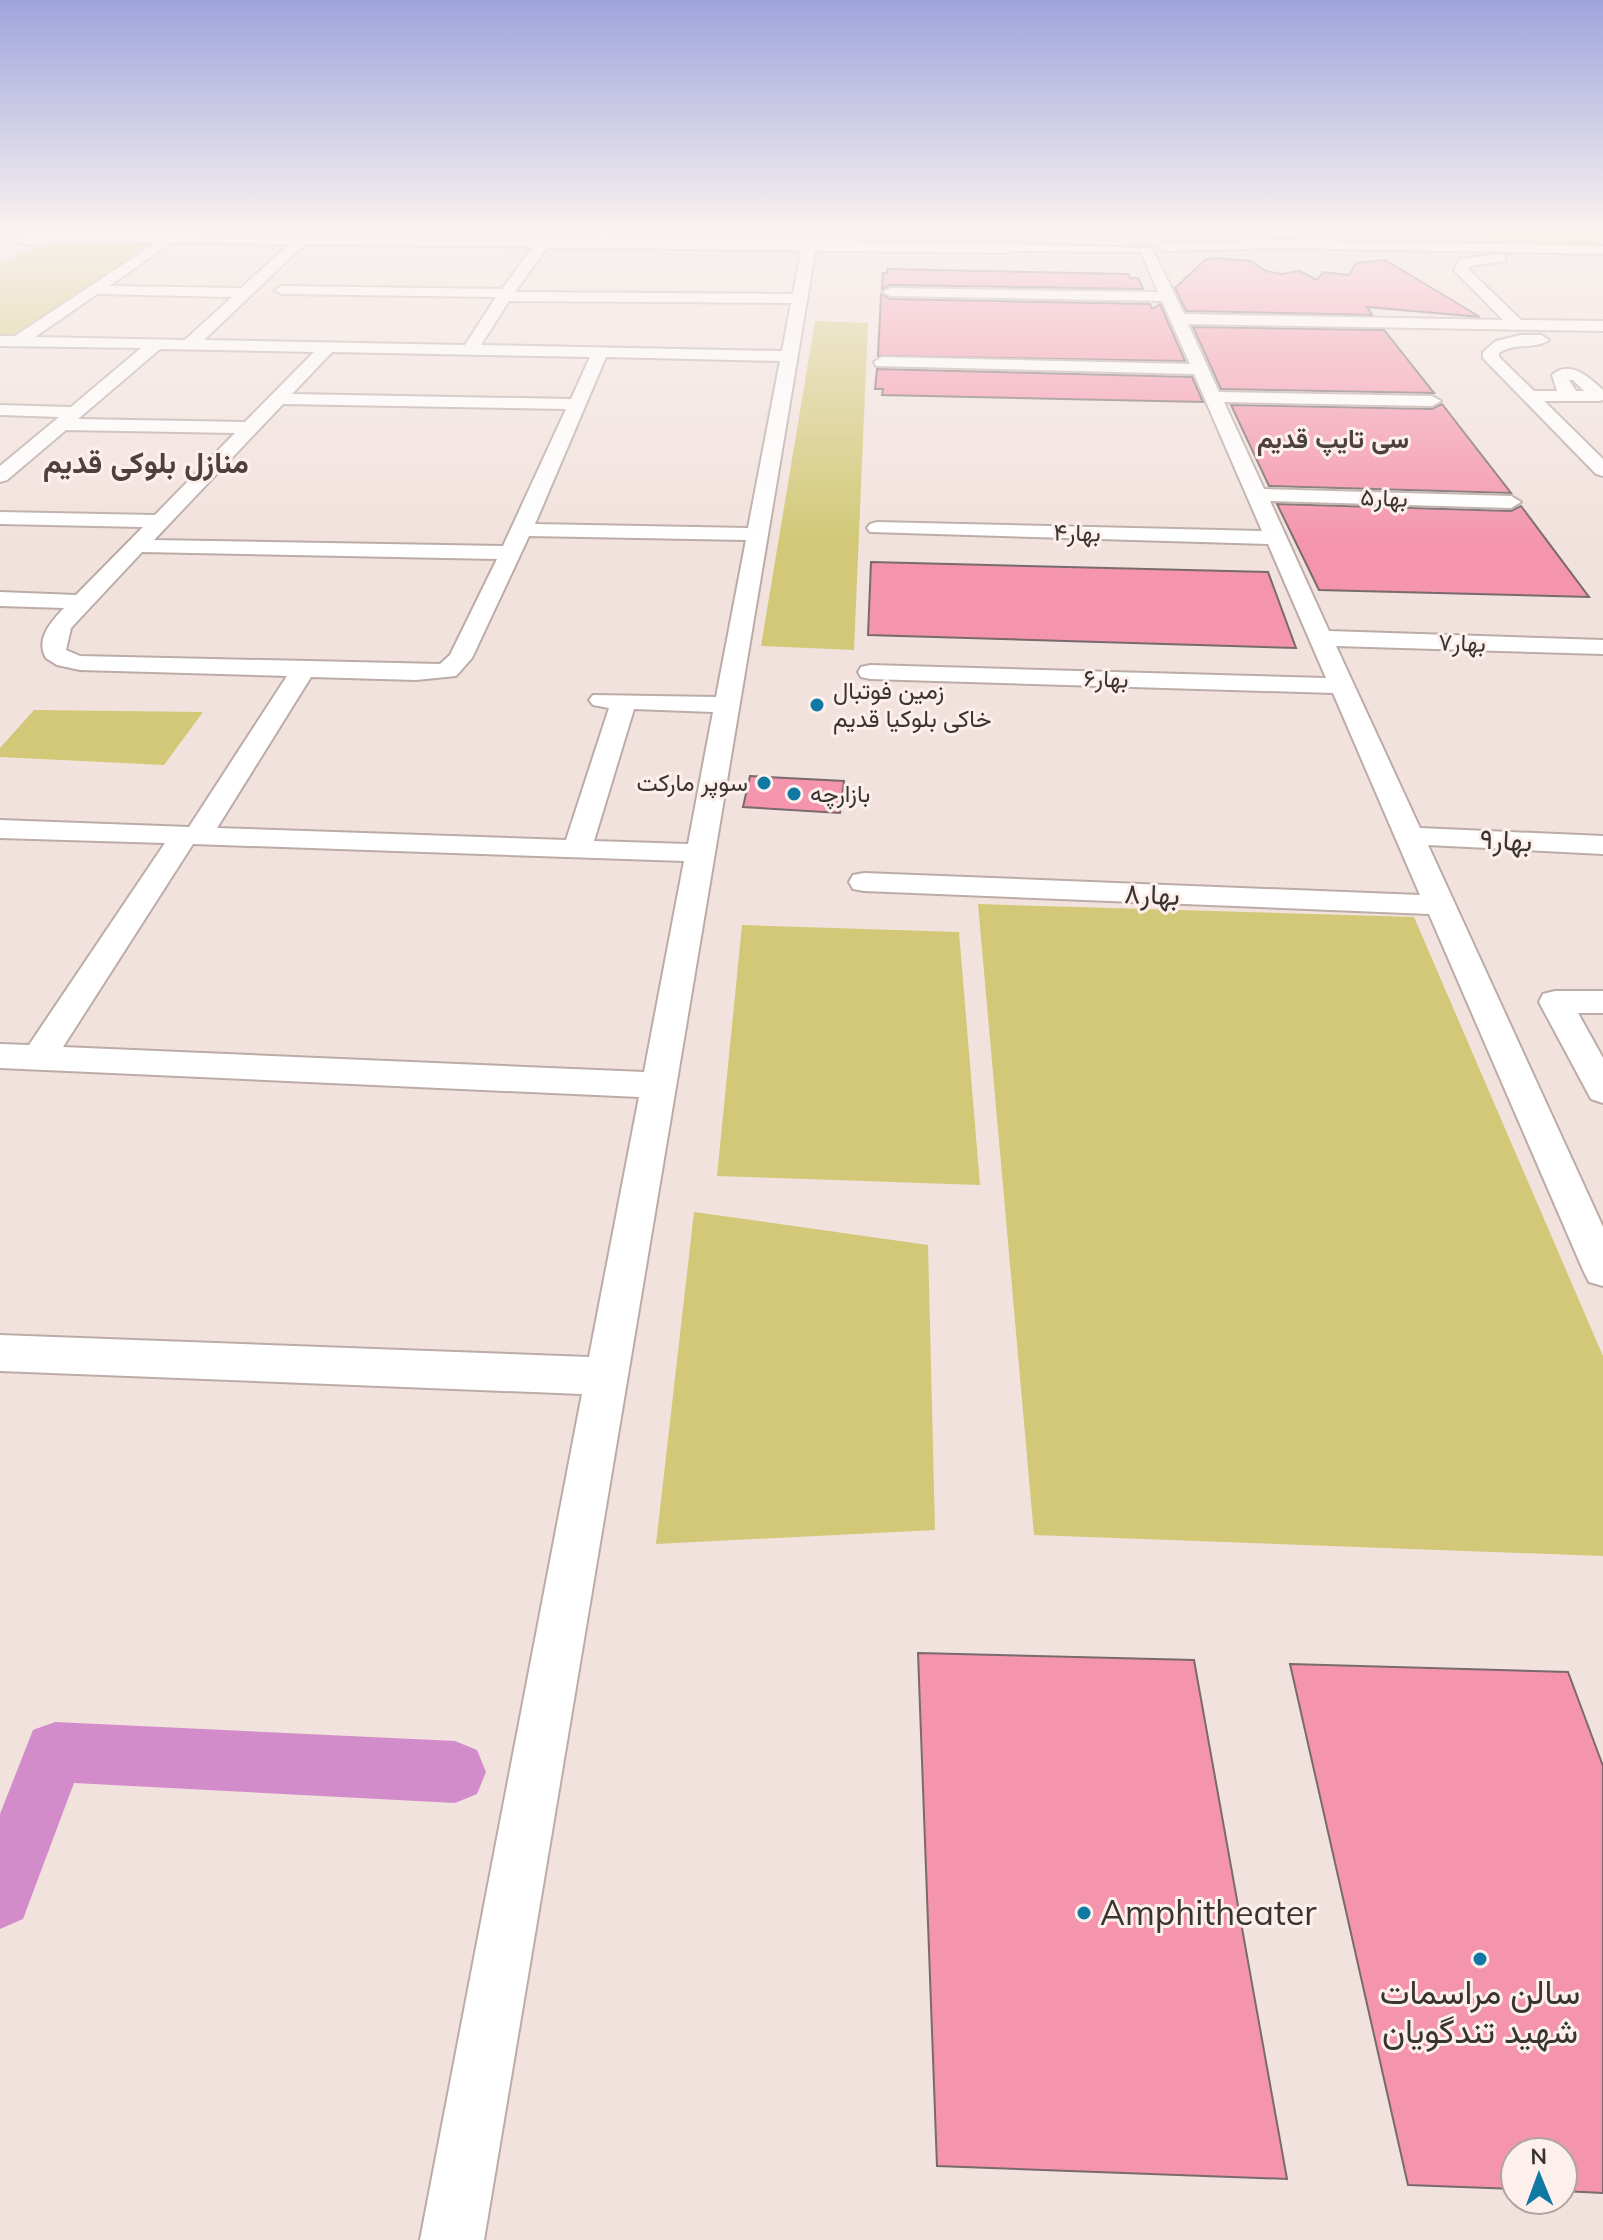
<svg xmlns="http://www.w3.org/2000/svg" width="1603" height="2240" viewBox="0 0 1603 2240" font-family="Mulish,Vazirmatn,sans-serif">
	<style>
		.built { fill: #edd5ce }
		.green { fill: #d2c877 }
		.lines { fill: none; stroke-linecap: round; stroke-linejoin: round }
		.canal { fill: #d28cc9; fill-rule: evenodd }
		.building { fill: #f495ad; stroke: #786a6d; stroke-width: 2 }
		.street-casing { stroke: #bbaca7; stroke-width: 4 }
		.secondary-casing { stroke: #bbaca7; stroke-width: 4 }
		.street { fill: #fff; fill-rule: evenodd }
		.secondary { fill: #fff; fill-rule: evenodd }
		.poi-dot { fill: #0f79a4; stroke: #fdf0ec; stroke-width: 3 }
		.labels { text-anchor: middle; stroke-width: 6; stroke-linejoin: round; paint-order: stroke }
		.far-street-label { font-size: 24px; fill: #393331; stroke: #fdf0ec }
		.far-poi-label { font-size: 24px; fill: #393331; stroke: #fdf0ec; text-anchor: start }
		.far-neighbourhood-label { font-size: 26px; font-weight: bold; fill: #4d403d; stroke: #fdf0ec }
		.street-label { font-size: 28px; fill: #393331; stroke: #fdf0ec }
		.far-district-label { font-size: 30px; font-weight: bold; fill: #4d403d; stroke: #fdf0ec }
		.near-poi-label { font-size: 34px; fill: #393331; stroke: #fdf0ec; text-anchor: start }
	</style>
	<rect width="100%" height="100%" fill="#f2e2dd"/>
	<path class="built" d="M878 228H1102L1106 236 1000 246 879 245Z"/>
	<g class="green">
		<path d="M1476 228H1600L1603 231V240H1595L1601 245 1495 244Z"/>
		<path d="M50 242 155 243 19 338H0V263Z"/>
		<path d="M815 321 868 323 854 650 761 646Z"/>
		<path d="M34 710 203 712 164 765 0 757V748Z"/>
		<path d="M978 904 1414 917 1603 1356V1556L1034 1535Z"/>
		<path d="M742 925 959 932 980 1185 717 1176Z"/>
		<path d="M694 1212 928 1245 935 1530 656 1544Z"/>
	</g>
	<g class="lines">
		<path class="canal" d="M55 1722 455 1741 477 1750 486 1772 477 1794 455 1803 74 1783 23 1919 0 1929V1814L33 1730Z"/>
	</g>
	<g class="building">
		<path d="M1216 258 1251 261 1266 271 1281 274 1300 271 1317 280 1323 272 1349 275 1356 263 1385 260 1480 317 1367 307 1372 315 1186 311 1175 288 1205 260Z"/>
		<path d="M887 269 1128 274 1130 278H1138L1143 289 890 285 882 289 883 273H887Z"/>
		<path d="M881 294 890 299 1150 304 1152 309 1160 304 1185 361 878 356Z"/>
		<path d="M1193 327 1384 330 1434 393 1221 389Z"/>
		<path d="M877 369 1192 377 1203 402 882 395 883 389H875Z"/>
		<path d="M1442 404 1511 493 1269 486 1231 405 1432 409Z"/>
		<path d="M1277 504 1511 511 1521 506 1589 597 1319 590Z"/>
		<path d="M871 562 1268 572 1296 648 868 635Z"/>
		<path d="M750 776 844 781 840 813 743 807Z"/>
		<path d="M918 1653 1194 1660 1287 2179 937 2166Z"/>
		<path d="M1290 1664 1568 1672 1603 1766V2193L1563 2191V2152H1515V2189L1408 2185Z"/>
	</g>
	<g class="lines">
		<defs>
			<g id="street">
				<path d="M597 228H610L605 243 598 247 591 243Z"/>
				<path d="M728 228H868L869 230 862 234 734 232Z"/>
				<path d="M169 234 174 235V241L109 286 241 288 298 236 310 239 204 340 465 345 496 297 282 294 275 290 282 286 502 289 539 239 544 238 551 242 515 292 793 294 802 246 809 242 816 246 484 2240H420L582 1394 0 1371V1335L589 1357 639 1097 0 1068V1044L29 1045 165 843 0 838V820L189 827 287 676 80 670 57 665 46 658C35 639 51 622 64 608L0 606V592L76 595 143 527 0 524V512L155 515 235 433 66 430 7 480 0 482V466L59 417 0 415V405L71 407 141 348 0 346V336H15ZM97 294 232 297 185 340 35 337ZM509 301 791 303 782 351 481 345ZM160 349 314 352 245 422 78 419ZM332 352 590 357 571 399 292 394ZM606 357 780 361 748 528 535 524ZM283 404 566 409 503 546 154 540ZM529 536 746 540 716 697 593 695 589 700 593 705 609 708 566 840 217 828 311 677 416 680 456 676 472 658ZM142 552 497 559 450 655 440 664 80 656 66 650 71 628ZM634 709 713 712 688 844 594 841ZM193 844 684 861 644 1072 63 1047Z"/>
				<path d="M1283 240 1603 246V254L1283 248 1164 251 1157 247 1164 243Z"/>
				<path d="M1009 244 1152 248 1184 314 1503 320 1454 270 1460 259 1500 254 1505 255V261L1470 266 1468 269 1521 320 1603 321V331L1188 324 1219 392 1432 396 1441 401 1432 406 1224 402 1264 489 1511 496 1521 502 1511 508 1270 501 1329 631 1603 640V654L1336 646 1420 828 1603 836V854L1428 845 1603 1227V1286L1589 1282 1583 1270 1429 914 864 891 853 889 849 882 853 875 864 873 1420 895 1333 693 870 679 861 677 858 672 861 667 870 665 1326 678 1268 544 870 532 867 528 870 524 877 522 1262 531 1194 374 876 366 874 362 882 357 1190 364 1162 301 890 296 883 292 890 288 1158 292 1141 252 1004 251V245Z"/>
				<path d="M1521 335H1541L1549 340C1535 350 1515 342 1499 353V357L1534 391H1557L1552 375C1570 359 1589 377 1603 390V400L1599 401H1544L1603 459V476L1596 474 1483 358V352L1496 341ZM1569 380H1573L1584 391H1576Z"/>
				<path d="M1555 991H1603V1013H1578L1603 1058V1103L1591 1099 1539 1002 1543 994Z"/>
			</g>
			<path id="secondary" d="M48 228 65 231 1009 243 1017 248 1009 253 59 241 40 246 15 242 13 239 31 229Z"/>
		</defs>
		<use href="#street" class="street-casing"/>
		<use href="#secondary" class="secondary-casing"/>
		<use href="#street" class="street"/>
		<use href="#secondary" class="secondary"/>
	</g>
	<linearGradient id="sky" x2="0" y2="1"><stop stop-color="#9fa4dc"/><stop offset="0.42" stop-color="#f9f2f0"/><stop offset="1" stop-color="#f9f2f0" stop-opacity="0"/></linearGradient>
	<rect width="1603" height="542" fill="url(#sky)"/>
	<g class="poi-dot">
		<circle cx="817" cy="705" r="8"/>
		<circle cx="764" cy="783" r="8"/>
		<circle cx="794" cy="794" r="8"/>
		<circle cx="1084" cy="1913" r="8"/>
		<circle cx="1480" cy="1959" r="8"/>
	</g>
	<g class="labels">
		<g class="far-street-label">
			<text transform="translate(1384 498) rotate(2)" y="8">بهار۵</text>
			<text transform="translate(1077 533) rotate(1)" y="8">بهار۴</text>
			<text transform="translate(1462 643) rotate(2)" y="8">بهار۷</text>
			<text transform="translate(1106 679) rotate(2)" y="8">بهار۶</text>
		</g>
		<g class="far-poi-label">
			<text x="833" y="699">زمین فوتبال<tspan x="833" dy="28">خاکی بلوکیا قدیم</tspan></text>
			<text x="748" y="791" text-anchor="end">سوپر مارکت</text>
			<text x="810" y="802">بازارچه</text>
		</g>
		<g class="far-neighbourhood-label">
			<text x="1333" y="448">سی تایپ قدیم</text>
		</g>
		<g class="street-label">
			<text transform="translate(1506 840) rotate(3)" y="10">بهار۹</text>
			<text transform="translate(1152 894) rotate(2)" y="10">بهار۸</text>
		</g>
		<g class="far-district-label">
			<text x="146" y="473">منازل بلوکی قدیم</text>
		</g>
		<g class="near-poi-label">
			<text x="1100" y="1925">Amphitheater</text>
			<text x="1480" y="2004" text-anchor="middle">سالن مراسمات<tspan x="1480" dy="39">شهید تندگویان</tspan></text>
		</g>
	</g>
	<g transform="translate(1539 2176) rotate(359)"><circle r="38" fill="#fdf0ec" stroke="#afa4a1" stroke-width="2"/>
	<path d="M0-6L14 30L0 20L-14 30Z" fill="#0f79a4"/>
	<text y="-12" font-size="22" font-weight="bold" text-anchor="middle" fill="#393331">N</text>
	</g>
</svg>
